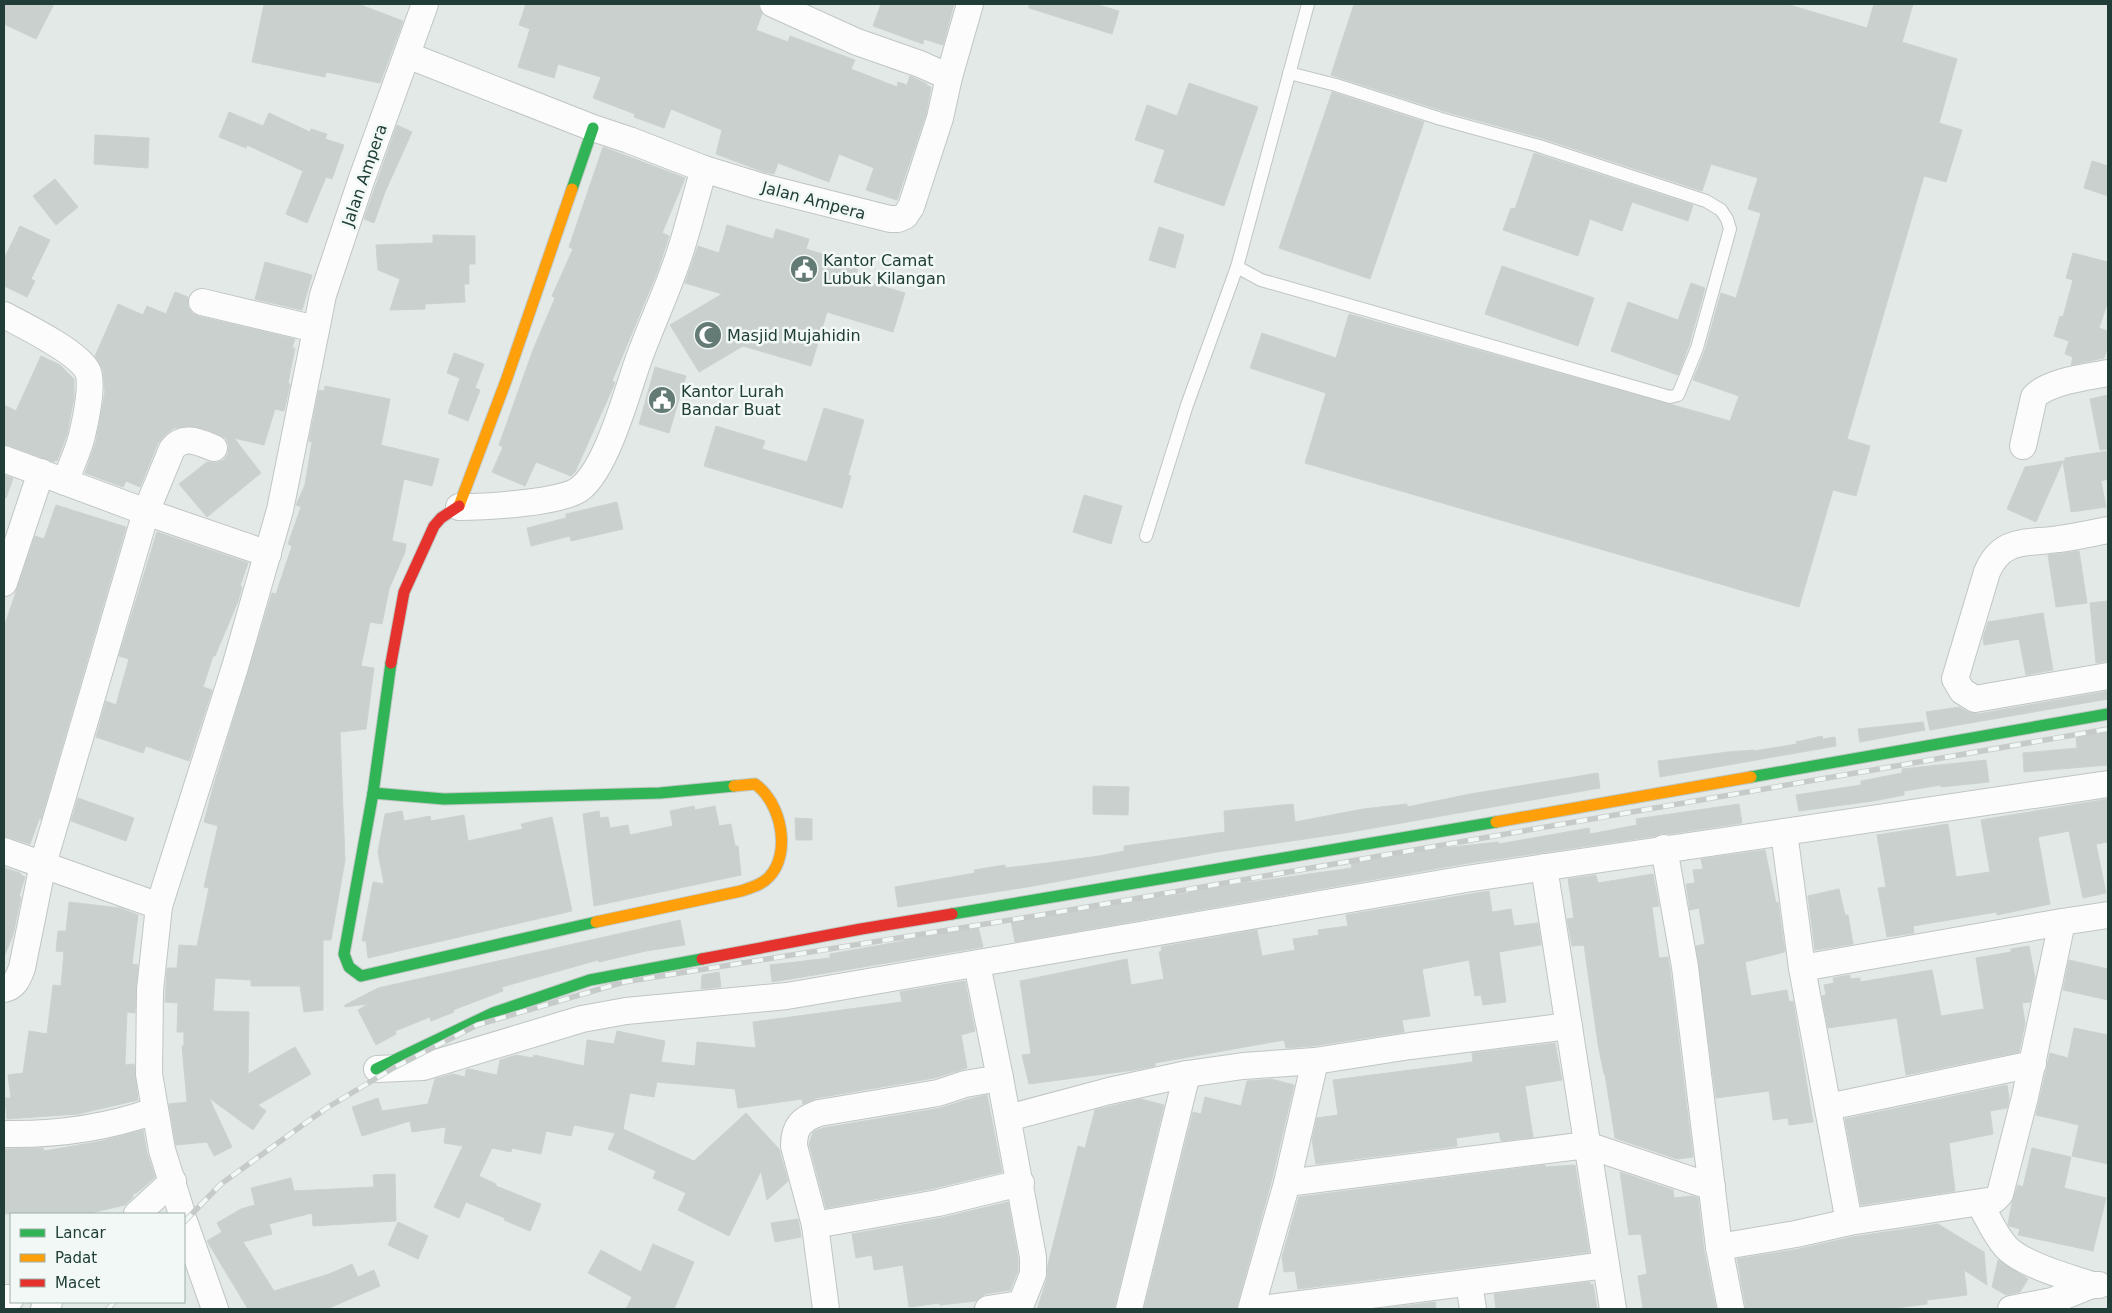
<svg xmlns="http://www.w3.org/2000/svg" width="2112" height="1313" viewBox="0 0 2112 1313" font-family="'DejaVu Sans',sans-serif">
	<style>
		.building { fill: #cad0ce; stroke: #cbd2cf }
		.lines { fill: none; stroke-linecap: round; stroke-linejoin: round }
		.lane-casing { stroke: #c0c6c4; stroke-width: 14 }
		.street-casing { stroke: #c0c6c4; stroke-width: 28 }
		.fast-casing { stroke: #bfc7c4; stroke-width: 13 }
		.slow-casing { stroke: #bfc7c4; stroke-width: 13 }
		.jam-casing { stroke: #bfc7c4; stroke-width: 13 }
		.lane { stroke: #fbfcfb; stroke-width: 12 }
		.street { stroke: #fbfcfb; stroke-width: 26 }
		.fast { stroke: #30b455; stroke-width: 11 }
		.slow { stroke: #ff9f0a; stroke-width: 11 }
		.jam { stroke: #e5322d; stroke-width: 11 }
		.rail-casing { stroke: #c6cbca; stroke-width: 5.5 }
		.rail { stroke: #f1f8f5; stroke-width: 4; stroke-dasharray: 11; stroke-linecap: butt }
		.labels { text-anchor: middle; stroke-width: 5; stroke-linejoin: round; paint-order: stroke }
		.street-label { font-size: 16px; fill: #203e37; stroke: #f1f8f5 }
		.poi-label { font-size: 16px; fill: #203e37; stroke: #f1f8f5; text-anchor: start }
	</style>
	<rect width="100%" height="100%" fill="#e3e9e6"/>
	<g class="building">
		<path d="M4 4H54L36 39 4 24Z"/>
		<path d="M264 4H358L403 21 380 83 326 72 325 77 252 62Z"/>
		<path d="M526 4H758L762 14 756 30 788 42 790 36 855 60 851 69 897 87 898 82 907 85 910 76 927 84 926 85 931 87 926 114 897 200 866 190 874 168 839 154 829 182 778 163 774 174 764 172 716 154 722 130 671 109 664 128 634 117 635 114 593 98 601 77 558 64 554 78 518 67 530 29 519 25Z"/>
		<path d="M881 4H954L943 45 924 39 923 44 873 26Z"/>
		<path d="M1029 4H1095L1119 11 1112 34 1029 8Z"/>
		<path d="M1354 4H1786L1867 28 1874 4H1913L1902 42 1957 59 1939 123 1962 130 1946 182 1924 176 1847 439 1870 446 1856 496 1833 490 1799 607 1305 463 1326 393 1250 368 1262 333 1336 358 1349 314 1730 421 1739 396 1693 380 1705 350 1721 293 1736 298 1761 213 1748 209 1758 178 1711 164 1702 191 1541 138 1443 111 1331 75Z"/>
		<path d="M1189 83 1258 107 1224 206 1154 182 1165 150 1135 140 1147 105 1177 116Z"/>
		<path d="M1332 92 1424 122 1370 279 1279 248Z"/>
		<path d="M229 112 263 126 269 113 310 132 311 129 327 134 325 139 344 145 332 179 326 177 307 223 286 214 303 171 247 145 246 148 219 137Z"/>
		<path d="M397 125 412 132 385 192 374 223 364 219Z"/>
		<path d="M95 135 149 138 148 168 94 164Z"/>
		<path d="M603 147 685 178 662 233 669 236 658 270 612 381 615 382 614 385 575 472 571 476 536 462 525 486 492 472 503 447 499 445 533 350 555 298 552 296 573 249 569 247Z"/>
		<path d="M1534 153 1693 205 1688 221 1632 202 1622 231 1590 219 1578 256 1503 230 1511 208 1515 209Z"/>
		<path d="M2092 161 2108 166V196L2084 188Z"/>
		<path d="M55 179 78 207 56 225 33 196Z"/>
		<path d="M727 225 773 239 776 229 809 239 806 249 859 265 855 278 905 293 893 332 827 312 811 366 743 346 699 372 670 325 722 294 685 283 698 246 719 253Z"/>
		<path d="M20 226 50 240 31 279 35 281 27 297 4 286V259Z"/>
		<path d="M1159 227 1184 235 1175 268 1149 260Z"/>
		<path d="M433 235 475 236V264H469V284H464L465 302 425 304V309L390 310 400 279 378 270 376 245 433 243Z"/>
		<path d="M2073 253 2108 262V301L2099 328 2108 331V346L2104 358 2071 365 2073 357 2065 354 2069 341 2054 336 2060 316 2063 317 2073 280 2066 278Z"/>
		<path d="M265 262 312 275 302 310 255 299Z"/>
		<path d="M1502 266 1594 298 1578 346 1485 314Z"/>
		<path d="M1691 283 1705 288 1689 345 1678 375 1611 351 1628 302 1678 320Z"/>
		<path d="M175 292 188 297V307L192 313 198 316 295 339 292 348H295L288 383 290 384 284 411 275 409 264 445 234 438 261 473 207 517 179 484 207 462 216 463 224 460 228 454 229 446 226 438 208 430 187 426 174 428 166 434 158 443 140 487 126 481 123 487 85 473 96 442 105 392 103 370 95 356 118 304 143 315 147 306 166 314Z"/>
		<path d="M454 353 484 364 475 388 480 390 468 421 448 413 460 378 447 373Z"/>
		<path d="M41 356 60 365 74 379V398L67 434 57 461 55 460 54 462 4 444V405L16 411Z"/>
		<path d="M655 367 686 376 669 433 639 424Z"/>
		<path d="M325 386 390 399 381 445 439 459 432 486 404 479 392 541 406 544 405 552 389 589 382 624 370 622 361 666 374 668 366 729 340 732 345 860 331 940H323V1010L304 1012 300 986H251V980L215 978 213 1011 249 1012 248 1074 295 1047 311 1074 258 1105 266 1111 253 1130 209 1098 232 1147 214 1156 207 1142 176 1145 169 1104 187 1102 182 1046H184V1032H177L178 1003 165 1002 167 968H177L179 945 197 946 209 888 204 887 218 826 204 822 214 784 272 593 276 594 292 546 288 544 301 507 296 505 305 485 312 442 309 441 319 390 324 391Z"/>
		<path d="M2108 395V449L2100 450 2090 399Z"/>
		<path d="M824 408 864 420 848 475 851 476 842 508 704 466 716 426 765 441 762 449 807 462Z"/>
		<path d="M2108 451V479L2101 481 2106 507 2071 512 2063 461H2065V458Z"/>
		<path d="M2063 461 2036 522 2007 509 2025 467Z"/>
		<path d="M4 475 13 478 6 498H4Z"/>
		<path d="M1084 495 1122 506 1111 544 1073 532Z"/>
		<path d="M617 502 623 529 571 541 570 536 531 546 527 528 566 518V514Z"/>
		<path d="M56 505 126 527 41 819H39L30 844 4 836V627L35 536 44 539Z"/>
		<path d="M157 532 248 563 240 586 242 587 238 601 215 656H213L203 687 212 690 189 761 146 746 143 753 96 737 106 701 116 705 129 659 119 656Z"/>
		<path d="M2079 551 2087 603 2056 607 2048 555Z"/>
		<path d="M2108 601V661L2096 663 2090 603Z"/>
		<path d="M2043 613 2053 670 2026 675 2019 639 1984 645 1983 638 1988 622Z"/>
		<path d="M2108 691V699L1930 730 1926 712 1959 707 1968 712 1978 714Z"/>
		<path d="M1923 722 1925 730 1860 742 1858 729Z"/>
		<path d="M2108 730V765L2024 772 2023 753 2077 748 2076 736Z"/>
		<path d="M1822 736 1823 739 1835 737 1836 746 1660 777 1658 761 1728 752 1754 750V751L1797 744 1796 742Z"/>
		<path d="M1986 760 1989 782 1941 787V785L1904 791V795L1873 801 1799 811 1796 795 1861 785V781L1902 773V769Z"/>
		<path d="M1598 773 1600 788 1345 833 1217 852 1027 887 898 907 895 887 975 873 974 870 1005 865V868L1047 863 1099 856 1124 851V846L1225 832 1224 811 1293 804 1295 822 1363 809 1407 804V807L1470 794Z"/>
		<path d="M1093 786 1129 787 1128 815 1093 814Z"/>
		<path d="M78 798 134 818 126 841 71 821Z"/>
		<path d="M2108 799V842L2096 844 2106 893 2083 898 2069 831 2038 837 2050 904 1997 915V912L1913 926 1914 933 1887 937 1878 888 1886 887 1877 835 1948 824 1956 877 1990 872 1981 820Z"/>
		<path d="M1739 804 1742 823 1669 834 1662 833 1656 836 1463 864 1015 942 1011 921 1155 895V898L1189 893 1188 889 1222 884 1223 886 1352 868 1351 863 1426 850 1498 842 1499 844 1589 828 1590 834 1637 825 1636 819Z"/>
		<path d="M694 806 695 810 715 806 719 826 731 824 735 846H738L741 875 594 906 583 814 599 811 600 818 608 817 610 828 628 825 630 835 673 826 670 811Z"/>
		<path d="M402 811 404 821 430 816 431 821 464 815 468 841 523 829 521 824 552 817 572 911 368 958 366 941H362L373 882 384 884 378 852 385 814Z"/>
		<path d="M795 818 812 819V840H796Z"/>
		<path d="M1765 850 1776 903 1778 902 1785 952 1745 962 1751 996 1787 990 1789 1002 1793 1001 1813 1122 1789 1125 1788 1118 1773 1120 1769 1091 1716 1098 1696 946 1705 944 1699 908 1690 910 1686 884 1695 883 1693 870 1703 869 1701 859Z"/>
		<path d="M4 868 20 873V874L25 877 19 896 21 897 13 935 4 957Z"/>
		<path d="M1653 874 1659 906 1652 907 1659 958 1668 957 1670 969 1693 1157 1677 1159 1615 1138 1605 1074H1604L1598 1044 1584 945 1572 946 1567 919 1574 918 1568 879 1596 875 1598 883Z"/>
		<path d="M1839 889 1845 915H1848L1853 944 1815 950 1808 896Z"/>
		<path d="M1489 891 1492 912 1511 909 1514 926 1538 923 1541 945 1499 952 1506 1002 1483 1005 1481 995 1475 996 1469 960 1422 969 1430 1016 1402 1020 1404 1032 1313 1046 1286 1048 1284 1040 1155 1063V1066L1134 1070 1029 1084 1022 1055 1031 1054 1020 981 1127 959 1131 985 1164 979 1159 952 1162 951 1161 947 1257 930 1262 956 1295 950 1293 939 1319 935 1318 930 1348 926 1346 915Z"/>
		<path d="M69 902 120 908 138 915 132 964 138 965 135 1013 127 1012 125 1065 134 1064 138 1100 78 1114 7 1119 5 1098H11L8 1075 23 1073 29 1031 47 1034 53 985 61 986 64 952 56 951 58 931H66Z"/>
		<path d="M680 920 685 945 646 951 599 962 598 960 502 987 503 991 453 1010 454 1012 431 1021 430 1017 395 1031 396 1034 376 1045 358 1010 368 1004 345 1007V1005L378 988Z"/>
		<path d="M978 926 983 947 772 982 770 965 830 958V954L904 941V938Z"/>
		<path d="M2029 946 2035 978 2030 1002 2022 1003 2025 1023 2019 1052 1906 1075 1897 1018 1828 1028 1822 996 1826 995 1824 985 1834 983 1833 978 1850 975V979L1860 978V982L1932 970 1941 1016 1984 1009 1976 958 2011 952V949Z"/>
		<path d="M2069 960 2108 969V1000L2063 990Z"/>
		<path d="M719 972 721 987 701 989 702 975Z"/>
		<path d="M965 981 975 1031 961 1035 967 1068 934 1078 817 1098 803 1104 802 1099 738 1108 735 1089 657 1082 654 1097 630 1093 623 1129 694 1161 746 1113 779 1149 788 1181 767 1200 761 1171 729 1236 678 1210 686 1193 653 1178 656 1171 608 1149 615 1133 574 1125 571 1136 546 1131 541 1154 512 1148 511 1152 492 1148 479 1176 496 1184V1186L541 1204 530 1231 504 1220 505 1218 466 1202 459 1218 434 1207 463 1146 444 1143 446 1127 412 1132 410 1121 362 1136 352 1107 378 1098 382 1111 428 1104 435 1079 453 1074 465 1077 466 1070 469 1069 497 1075 500 1060 516 1055 533 1058 534 1055 584 1066 587 1040 614 1044 617 1031 665 1041 661 1062 695 1066 697 1042 756 1048 753 1022 902 1002 900 992Z"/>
		<path d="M2074 1028 2108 1035V1164L2072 1156 2079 1125 2036 1115 2050 1053 2068 1058Z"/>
		<path d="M1555 1043 1562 1080 1525 1086 1533 1137 1501 1141 1499 1132 1456 1138 1457 1146 1316 1164 1312 1140 1317 1118 1338 1115 1333 1080 1473 1062 1472 1053Z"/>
		<path d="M1271 1079 1294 1085 1272 1179 1236 1309H1144L1193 1112 1201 1114 1205 1097 1241 1106 1247 1081Z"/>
		<path d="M2007 1085 2009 1099 2007 1108 1990 1111 1993 1134 1949 1143 1955 1191 1861 1205 1845 1119Z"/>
		<path d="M987 1095 1002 1172 935 1188 826 1208 809 1144 813 1132 823 1128 941 1108 969 1099Z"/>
		<path d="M1141 1099 1164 1105 1114 1309H1037L1047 1279 1048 1264 1078 1146 1085 1148 1095 1110Z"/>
		<path d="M143 1130 147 1153 155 1177 138 1192 133 1194V1197L125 1205 86 1214H4V1149L43 1148 44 1151 102 1141Z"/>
		<path d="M2032 1148 2071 1157 2064 1188 2106 1198 2093 1251 2018 1235 2020 1229 2009 1226 2008 1224 2012 1203 2018 1185 2023 1187Z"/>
		<path d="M1545 1165V1167L1575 1165 1589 1252 1298 1289 1295 1271 1284 1272 1282 1257 1299 1197Z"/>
		<path d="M1620 1172 1673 1190 1674 1198 1692 1196 1698 1198 1704 1250 1716 1309H1643L1638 1276 1647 1274 1641 1234 1629 1235Z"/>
		<path d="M395 1174 396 1221 313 1226 312 1213 269 1224 272 1234 243 1242 274 1291 329 1274 352 1264 358 1277 374 1270 380 1286 327 1309H248L207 1241 222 1232 217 1223 241 1209 255 1205 251 1188 291 1178 294 1191 374 1187 373 1175Z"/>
		<path d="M1008 1202 1018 1258V1271L1010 1290 985 1294 976 1301 940 1305V1303L909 1307 903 1265 874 1270 872 1255 856 1258 852 1234 941 1218Z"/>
		<path d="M798 1219 801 1237 775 1242 771 1223Z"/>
		<path d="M398 1222 428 1236 418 1259 388 1245Z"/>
		<path d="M1938 1224 1984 1252 1987 1285 1964 1270 1967 1295 1927 1300V1304L1887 1309H1746L1737 1259 1799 1249 1852 1237Z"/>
		<path d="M653 1244 694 1262 674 1309H626L632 1297 588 1273 601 1250 641 1272Z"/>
		<path d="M1998 1260 2028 1279 2020 1292 2006 1295 1992 1287Z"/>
		<path d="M1590 1282V1285L1593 1284 1597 1309H1496L1494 1294Z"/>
		<path d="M1435 1302 1436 1309H1378Z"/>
	</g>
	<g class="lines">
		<defs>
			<g id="lane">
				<path d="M1237 267 1261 280 1670 397 1678 395 1697 348 1730 229 1727 219 1721 210 1706 201 1539 146 1441 119 1336 85 1289 73"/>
				<path d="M1146 536 1187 405 1237 267 1308 4"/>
			</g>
			<g id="street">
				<path d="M407 55 593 128 629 140 704 169 759 186 890 219H898L905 216 911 207 940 118 949 77 920 64 857 42 773 4"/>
				<path d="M949 77 970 4"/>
				<path d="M202 302 316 329"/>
				<path d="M4 315C25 326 76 351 87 370 94 380 86 418 83 431 80 448 71 465 65 482"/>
				<path d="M2023 446 2034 397C2048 381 2088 377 2108 373"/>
				<path d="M4 459 146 512 268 554"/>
				<path d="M459 507C484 507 564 503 581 488 607 466 626 396 637 364 651 324 670 286 682 246 690 221 696 195 704 169"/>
				<path d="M2108 530C2092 533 2075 537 2059 539 2026 544 2002 537 1987 572L1955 679 1962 691 1975 699 2108 676"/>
				<path d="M4 583 41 472"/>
				<path d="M1784 832 1802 968"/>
				<path d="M1664 848 1685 967 1719 1247 1731 1309"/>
				<path d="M4 851 159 906"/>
				<path d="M1544 867 1613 1309"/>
				<path d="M4 989C15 987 18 978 22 968L43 864 146 512 172 449C184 434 199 442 214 448"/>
				<path d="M377 1069 423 1067 582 1019 626 1011 787 996 1466 879 2108 784"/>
				<path d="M1828 1107 2033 1064"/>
				<path d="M1008 1118 1109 1091 1187 1074 1243 1066 1315 1061 1410 1046 1569 1026"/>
				<path d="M4 1134C55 1135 106 1128 154 1111"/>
				<path d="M1287 1183 1587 1145 1712 1187"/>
				<path d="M1980 1204C1988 1218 1995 1235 2006 1247 2023 1265 2068 1277 2092 1285"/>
				<path d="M137 1214 173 1181"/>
				<path d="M182 1214 162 1150 149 1074 150 990 159 906 235 667 280 510 323 295 361 181 425 4"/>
				<path d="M184 1221 215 1309"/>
				<path d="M1849 1222 1802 968 2062 922"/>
				<path d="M815 1225 938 1203 1021 1183"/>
				<path d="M1719 1247 1796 1234 1849 1222 1994 1200 2000 1194 2025 1097 2062 922 2108 915"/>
				<path d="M1469 1283 1473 1309"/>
				<path d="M4 1298H11"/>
				<path d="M44 1309 49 1302"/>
				<path d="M826 1309 815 1225 794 1146C794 1126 802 1119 819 1113L938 1093 965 1084 1000 1078 977 964"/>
				<path d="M988 1309 1021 1304 1033 1274V1257L1000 1078"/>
				<path d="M1129 1309 1187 1074"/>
				<path d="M1251 1309 1287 1183 1315 1061"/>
				<path d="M1262 1309 1606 1265"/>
				<path d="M2011 1309 2052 1301 2092 1285H2099"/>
			</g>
			<g id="fast">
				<path d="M572 189 593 128"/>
				<path d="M391 663 373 793 344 954 349 967 361 976 596 922"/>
				<path d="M1751 777 2108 714"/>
				<path d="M373 793 444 799 660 793 734 786"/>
				<path d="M952 914 1496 822"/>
				<path d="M376 1069 493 1013 590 980 702 959"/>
			</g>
			<g id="slow">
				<path d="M459 506 507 378 572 189"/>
				<path d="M1496 822 1751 777"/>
				<path d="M596 922 741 891C750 888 762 885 769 877 792 853 781 802 755 784L734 786"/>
			</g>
			<g id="jam">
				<path d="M391 663 404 592 434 526 441 518 459 506"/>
				<path d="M702 959 861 929 952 914"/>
			</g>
		</defs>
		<use href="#lane" class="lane-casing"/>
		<use href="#street" class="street-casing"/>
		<use href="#fast" class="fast-casing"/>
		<use href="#slow" class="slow-casing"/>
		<use href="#jam" class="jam-casing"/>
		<use href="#lane" class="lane"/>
		<use href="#street" class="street"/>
		<use href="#fast" class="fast"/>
		<use href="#slow" class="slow"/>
		<use href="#jam" class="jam"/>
		<defs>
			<g id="rail">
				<path d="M184 1222 221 1184 325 1109 395 1067 477 1025 624 982 1047 914 2108 729"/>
				<path d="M108 1309 114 1302"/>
			</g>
		</defs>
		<use href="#rail" class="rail-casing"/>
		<use href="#rail" class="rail"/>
	</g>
	<defs>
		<symbol id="civic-disc" viewBox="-11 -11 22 22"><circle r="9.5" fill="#647a74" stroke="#f1f8f5"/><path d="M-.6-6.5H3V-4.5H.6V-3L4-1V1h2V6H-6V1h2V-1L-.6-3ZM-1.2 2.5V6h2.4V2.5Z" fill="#fff"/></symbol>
		<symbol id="mosque-disc" viewBox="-11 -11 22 22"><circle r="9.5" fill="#647a74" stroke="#f1f8f5"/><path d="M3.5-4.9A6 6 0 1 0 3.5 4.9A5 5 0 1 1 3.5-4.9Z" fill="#fff"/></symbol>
	</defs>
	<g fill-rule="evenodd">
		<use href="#civic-disc" x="788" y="253" width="32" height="32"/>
		<use href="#mosque-disc" x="692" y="319" width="32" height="32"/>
		<use href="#civic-disc" x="646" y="384" width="32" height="32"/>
	</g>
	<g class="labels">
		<g class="street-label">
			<text transform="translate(364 175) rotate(-71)" y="6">Jalan Ampera</text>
			<text transform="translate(814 200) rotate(15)" y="6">Jalan Ampera</text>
		</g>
		<g class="poi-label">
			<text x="823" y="266">Kantor Camat<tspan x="823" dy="18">Lubuk Kilangan</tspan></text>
			<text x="727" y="341">Masjid Mujahidin</text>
			<text x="681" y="397">Kantor Lurah<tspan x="681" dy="18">Bandar Buat</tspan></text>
		</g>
	</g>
	<rect width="2112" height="1313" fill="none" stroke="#203e37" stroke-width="10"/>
	<rect x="10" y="1213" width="175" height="90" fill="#f1f8f5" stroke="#9daea9"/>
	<rect x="20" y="1229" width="25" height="8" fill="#30b455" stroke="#9daea9"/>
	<text x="55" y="1238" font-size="15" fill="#203e37">Lancar</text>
	<rect x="20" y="1254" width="25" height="8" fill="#ff9f0a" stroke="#9daea9"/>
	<text x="55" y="1263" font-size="15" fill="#203e37">Padat</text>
	<rect x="20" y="1279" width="25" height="8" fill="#e5322d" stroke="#9daea9"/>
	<text x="55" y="1288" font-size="15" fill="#203e37">Macet</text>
</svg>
